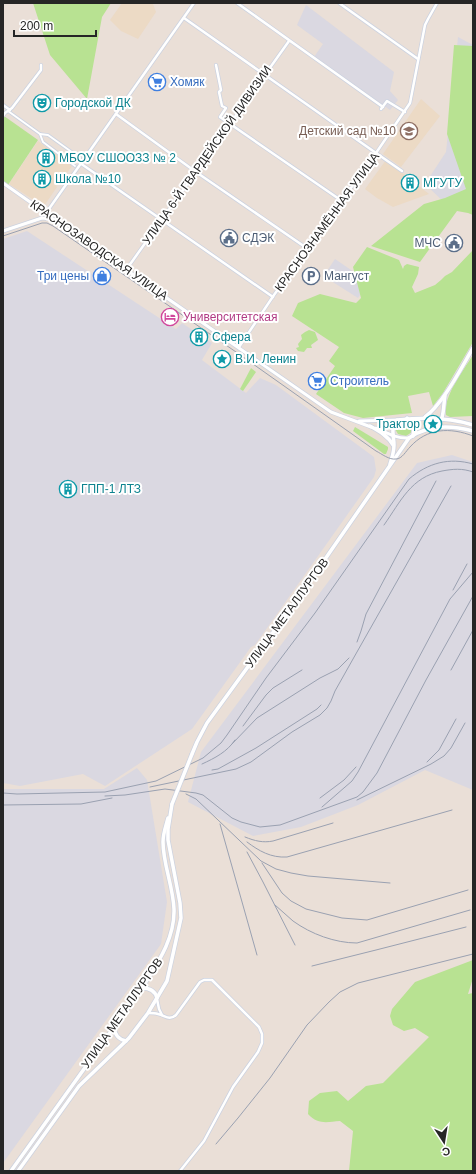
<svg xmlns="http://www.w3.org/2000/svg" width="476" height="1174" viewBox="0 0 476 1174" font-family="Arial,sans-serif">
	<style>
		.industrial { fill: #dad8e1 }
		.education { fill: #ecdac5 }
		.green { fill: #b8e292 }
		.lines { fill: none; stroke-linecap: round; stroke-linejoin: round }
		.pedestrian-casing { stroke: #cdd3e0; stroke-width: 3.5 }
		.minor-casing { stroke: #cdd3e0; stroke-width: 4 }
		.tertiary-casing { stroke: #cdd3e0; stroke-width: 4.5 }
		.secondary-casing { stroke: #cdd3e0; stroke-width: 5 }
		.pedestrian { stroke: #fff; stroke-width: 2 }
		.minor { stroke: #fff; stroke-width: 2.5 }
		.tertiary { stroke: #fff; stroke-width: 3 }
		.secondary { stroke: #fff; stroke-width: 3.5 }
		.tram { stroke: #9aa1b1; stroke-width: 1 }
		.rail { stroke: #9aa1b1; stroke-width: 1 }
		.secondary-bridge-casing { stroke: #cdd3e0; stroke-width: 5; stroke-linecap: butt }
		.secondary-bridge { stroke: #fff; stroke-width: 3.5 }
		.labels { text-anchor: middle; stroke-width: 4; stroke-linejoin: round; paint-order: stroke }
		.shop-label { font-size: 12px; fill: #366cbe; stroke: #fff; text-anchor: start }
		.culture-label { font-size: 12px; fill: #0d838f; stroke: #fff; text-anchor: start }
		.education-label { font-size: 12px; fill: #785e54; stroke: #fff; text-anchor: end }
		.street-label { font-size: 12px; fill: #262626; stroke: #fff }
		.service-label { font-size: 12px; fill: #4e5e75; stroke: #fff; text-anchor: start }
		.hotel-label { font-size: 12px; fill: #b23c85; stroke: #fff; text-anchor: start }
	</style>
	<rect width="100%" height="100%" fill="#eadfd7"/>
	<g class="industrial">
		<path d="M306 5 394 72 390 91 398 100 390 110 314 57 323 44 297 25Z"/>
		<path d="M458 37 473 45V191L445 203 425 184 446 152Z"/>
		<path d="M27 231 176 329 182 323 212 343 202 360 246 393 260 378 276 385 374 457 376 470 374 477 255 645 251 647 192 729 105 786 83 774 20 786 3 783V239Z"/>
		<path d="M335 259 354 272 362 292 358 298 328 279 331 274 327 271Z"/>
		<path d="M452 455 473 462V790L425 770 358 805 301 827 253 836 188 802 201 752 417 463Z"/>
		<path d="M137 768 147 780 167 902 161 944 3 1163V789H104Z"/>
	</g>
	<g class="education">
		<path d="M122 3 153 4 156 12 138 39 121 31 110 20Z"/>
		<path d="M421 99 440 116 401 167 383 154Z"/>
		<path d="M38 141 72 166 61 181 60 180 56 186 57 187 44 206V204L39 200 37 202 9 184Z"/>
		<path d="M386 160 429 194 393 207 377 198 365 189Z"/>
	</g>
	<g class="green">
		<path d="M33 3H111L102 17 87 99 50 55Z"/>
		<path d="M454 45 473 46V215L468 213 457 211 420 262 371 246 424 204 445 198 466 189 447 134Z"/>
		<path d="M4 116 38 140 8 185 3 181Z"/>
		<path d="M367 247 399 260 403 269 404 266 407 264 419 267 418 274 412 287 415 293 435 285 441 280 445 276 452 272 473 250V342L443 393 433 406 429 392 408 396 412 413 363 418 344 413 316 394 335 366 329 361 339 347 292 316 298 303 320 294 356 303 361 298 353 267Z"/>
		<path d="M309 330 315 332 318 340 311 345 312 348H307L304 352 298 351 296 348 299 347 298 344 302 339 301 335 305 332Z"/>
		<path d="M473 355V416L450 417 446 415C443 396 463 371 473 355Z"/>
		<path d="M251 368 256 372 243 391 240 389Z"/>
		<path d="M407 421 409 422 412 426V432L406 436 398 434 395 429C396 422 400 422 407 421Z"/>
		<path d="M355 427 388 447V449L386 454H384L353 431Z"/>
		<path d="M473 960V978L468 994 473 993V1171H349L353 1131 340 1121C327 1122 318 1125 308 1114L309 1101 320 1093 337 1091 348 1101 366 1086 383 1083 429 1037 415 1028 404 1031 393 1025 390 1016 392 1009 415 982Z"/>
	</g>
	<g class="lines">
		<defs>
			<g id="pedestrian">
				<path d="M8 111 40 134 43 142 75 166"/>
				<path d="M40 134 48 135 80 158"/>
			</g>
			<g id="minor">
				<path d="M237 3 383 107"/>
				<path d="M339 3 418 59"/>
				<path d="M184 18 376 153"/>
				<path d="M216 65 221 90 219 92 222 106 226 108 220 117 342 201"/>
				<path d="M3 105 10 110"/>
				<path d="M381 109 387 101 405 112"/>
				<path d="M116 114 196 172 308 249"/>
				<path d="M3 116 5 113 12 108 41 70V65"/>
				<path d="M376 153 402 171"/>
				<path d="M80 163 273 297"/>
				<path d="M46 213 194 3"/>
				<path d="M126 270 289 41"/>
				<path d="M239 347 274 295 376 153 410 103 425 25 428 19 437 3"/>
				<path d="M157 999 159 1009 162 1015"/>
				<path d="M148 1013C151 1013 155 1013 158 1014 166 1016 169 1021 176 1015L200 982 204 980H212L259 1027 262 1034V1043L258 1052 233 1087 204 1141 180 1171"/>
			</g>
			<g id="tertiary">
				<path d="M3 183 40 209 53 219 331 412 371 427"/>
				<path d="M3 231 42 218 51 219"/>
				<path d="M359 421 397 420"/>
				<path d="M376 428C387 433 397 439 409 438"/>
			</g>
			<g id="secondary">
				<path d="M425 417C443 404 461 368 473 348"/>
				<path d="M407 418 414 426 413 436"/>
				<path d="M370 426C379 431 388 436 393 445"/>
				<path d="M435 427C445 421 443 406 445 396"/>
				<path d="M390 464C392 458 394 452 394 445 394 435 390 428 397 420 422 417 449 417 473 425"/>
				<path d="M192 754 197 742 207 723 296 601 409 438C428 424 451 425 473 431"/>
				<path d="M142 988C149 988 155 990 157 998"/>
				<path d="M114 1027C115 1035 118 1039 126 1041"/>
				<path d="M11 1171 142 988C157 964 175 939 174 909 173 886 163 864 163 842 163 833 166 826 168 818"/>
				<path d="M18 1171 79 1086 129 1038 148 1013 167 981 181 918 180 903 168 840V829L172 804"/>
			</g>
		</defs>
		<use href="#pedestrian" class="pedestrian-casing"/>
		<use href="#minor" class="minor-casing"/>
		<use href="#tertiary" class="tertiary-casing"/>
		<use href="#secondary" class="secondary-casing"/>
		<use href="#pedestrian" class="pedestrian"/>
		<use href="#minor" class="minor"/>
		<use href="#tertiary" class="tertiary"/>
		<use href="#secondary" class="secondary"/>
		<path class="tram" d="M3 236 42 223H47L53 226 236 352 376 451C382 454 389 460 396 459 402 459 406 451 410 447 427 428 450 427 473 436"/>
		<g class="rail">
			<path d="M384 525C401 501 411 477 442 471 453 469 462 468 473 472"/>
			<path d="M453 590 467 564"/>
			<path d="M357 642 361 631 366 614 436 481"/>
			<path d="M451 670 473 630"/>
			<path d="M243 726 266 695 273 688 302 670"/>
			<path d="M232 744 257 718 320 678 338 669 349 658"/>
			<path d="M427 762 439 750 456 719"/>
			<path d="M202 764C215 758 227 752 235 740"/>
			<path d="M212 770 218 769 256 748 317 709 321 705"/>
			<path d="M150 787 236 769 251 762 292 732 320 715 327 708 331 701 335 691 353 659 451 486"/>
			<path d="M3 793 17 794 105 792 156 781 203 758 221 743 227 735 266 678 315 613 409 479C428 463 449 457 473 464"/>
			<path d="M186 794 196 799 261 861 276 869 291 873 308 876 390 883"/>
			<path d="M105 796 125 795 165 789 196 793 203 795 232 818 241 822 260 827 280 825 357 797 363 792 377 773 426 680 473 596"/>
			<path d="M320 798 344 780 356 767"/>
			<path d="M357 800 431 764 444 756 451 748 465 723"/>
			<path d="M3 805 81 804 112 798"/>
			<path d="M322 807 352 781 358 772 450 599 473 572"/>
			<path d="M220 824 257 955"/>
			<path d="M245 837C255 841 263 843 273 841L333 823"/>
			<path d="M247 842C259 851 271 858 287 857L452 810"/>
			<path d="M247 852 263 882 295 945"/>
			<path d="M262 863 282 893 291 901 306 909 342 918 367 920 468 890"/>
			<path d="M275 905C281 910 287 916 293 921 311 934 335 943 357 943L470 910"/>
			<path d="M312 966 376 950 466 927"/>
			<path d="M216 1144 238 1118 270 1078 307 1025 329 1002 340 992 358 983 473 954"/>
		</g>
		<defs>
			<path id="secondary-bridge" d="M172 804 192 754"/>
		</defs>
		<use href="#secondary-bridge" class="secondary-bridge-casing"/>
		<use href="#secondary-bridge" class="secondary-bridge"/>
	</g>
	<defs>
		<symbol id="supermarket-ring" viewBox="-11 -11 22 22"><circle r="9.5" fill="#fff" stroke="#3f7fe0" stroke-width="1.5"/><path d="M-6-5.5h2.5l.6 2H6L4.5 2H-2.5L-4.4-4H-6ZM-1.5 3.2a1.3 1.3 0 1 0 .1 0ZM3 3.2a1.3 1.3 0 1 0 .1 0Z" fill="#3f7fe0"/></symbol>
		<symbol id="theatre-ring" viewBox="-11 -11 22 22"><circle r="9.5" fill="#fff" stroke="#0f9aa8" stroke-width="1.5"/><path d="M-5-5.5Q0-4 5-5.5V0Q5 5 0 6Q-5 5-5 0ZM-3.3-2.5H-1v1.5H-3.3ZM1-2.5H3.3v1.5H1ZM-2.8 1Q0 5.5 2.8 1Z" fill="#0f9aa8"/></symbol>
		<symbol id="school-ring" viewBox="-11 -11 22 22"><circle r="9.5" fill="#fff" stroke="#8d6e63" stroke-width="1.5"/><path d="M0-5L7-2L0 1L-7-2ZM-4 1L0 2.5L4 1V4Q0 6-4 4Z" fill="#8d6e63"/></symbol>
		<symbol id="building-ring" viewBox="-11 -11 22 22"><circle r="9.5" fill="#fff" stroke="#0f9aa8" stroke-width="1.5"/><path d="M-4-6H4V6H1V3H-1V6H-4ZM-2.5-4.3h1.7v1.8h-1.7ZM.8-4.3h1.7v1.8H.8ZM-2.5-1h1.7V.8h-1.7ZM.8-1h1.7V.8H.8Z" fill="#0f9aa8"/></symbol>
		<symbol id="civic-ring" viewBox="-11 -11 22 22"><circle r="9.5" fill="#fff" stroke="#5c6f8a" stroke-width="1.5"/><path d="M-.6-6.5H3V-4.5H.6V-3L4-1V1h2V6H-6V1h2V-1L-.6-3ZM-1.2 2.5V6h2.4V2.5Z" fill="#5c6f8a"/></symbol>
		<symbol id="shop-ring" viewBox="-11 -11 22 22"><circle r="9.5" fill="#fff" stroke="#3f7fe0" stroke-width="1.5"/><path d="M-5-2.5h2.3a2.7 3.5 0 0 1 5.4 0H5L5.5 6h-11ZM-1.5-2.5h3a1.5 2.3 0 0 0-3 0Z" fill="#3f7fe0"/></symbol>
		<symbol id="parking-ring" viewBox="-11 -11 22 22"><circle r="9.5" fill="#fff" stroke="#5c6f8a" stroke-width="1.5"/><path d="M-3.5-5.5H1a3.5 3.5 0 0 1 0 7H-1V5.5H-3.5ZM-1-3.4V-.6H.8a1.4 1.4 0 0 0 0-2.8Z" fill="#5c6f8a"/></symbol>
		<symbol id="hotel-ring" viewBox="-11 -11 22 22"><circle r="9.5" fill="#fff" stroke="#d1479c" stroke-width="1.5"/><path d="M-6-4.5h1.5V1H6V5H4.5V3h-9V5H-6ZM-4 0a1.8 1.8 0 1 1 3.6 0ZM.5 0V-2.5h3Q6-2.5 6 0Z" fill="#d1479c"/></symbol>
		<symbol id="sight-ring" viewBox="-11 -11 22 22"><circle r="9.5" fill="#fff" stroke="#0f9aa8" stroke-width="1.5"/><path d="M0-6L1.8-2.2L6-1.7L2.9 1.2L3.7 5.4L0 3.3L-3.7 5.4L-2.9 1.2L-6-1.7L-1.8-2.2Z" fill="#0f9aa8"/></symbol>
	</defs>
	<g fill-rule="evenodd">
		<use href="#supermarket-ring" x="147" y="72" width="20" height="20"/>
		<use href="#theatre-ring" x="32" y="93" width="20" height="20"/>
		<use href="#school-ring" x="399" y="121" width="20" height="20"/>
		<use href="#building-ring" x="36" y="148" width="20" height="20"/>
		<use href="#building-ring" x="32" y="169" width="20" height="20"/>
		<use href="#building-ring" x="400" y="173" width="20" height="20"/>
		<use href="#civic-ring" x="219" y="228" width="20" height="20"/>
		<use href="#civic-ring" x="444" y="233" width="20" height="20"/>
		<use href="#shop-ring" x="92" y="266" width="20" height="20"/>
		<use href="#parking-ring" x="301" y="266" width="20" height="20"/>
		<use href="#hotel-ring" x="160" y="307" width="20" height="20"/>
		<use href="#building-ring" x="189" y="327" width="20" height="20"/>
		<use href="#sight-ring" x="212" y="349" width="20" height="20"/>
		<use href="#supermarket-ring" x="307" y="371" width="20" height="20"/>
		<use href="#sight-ring" x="423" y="414" width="20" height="20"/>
		<use href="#building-ring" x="58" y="479" width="20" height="20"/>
	</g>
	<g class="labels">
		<g class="shop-label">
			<text x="170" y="86">Хомяк</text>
			<text x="89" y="280" text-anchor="end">Три цены</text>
			<text x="330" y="385">Строитель</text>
		</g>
		<g class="culture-label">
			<text x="55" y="107">Городской ДК</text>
			<text x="59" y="162">МБОУ СШООЗЗ № 2</text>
			<text x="55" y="183">Школа №10</text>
			<text x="423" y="187">МГУТУ</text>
			<text x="212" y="341">Сфера</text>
			<text x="235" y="363">В.И. Ленин</text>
			<text x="420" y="428" text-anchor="end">Трактор</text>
			<text x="81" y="493">ГПП-1 ЛТЗ</text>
		</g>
		<g class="education-label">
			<text x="396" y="135">Детский сад №10</text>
		</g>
		<g class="street-label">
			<text transform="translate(207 155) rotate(-55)" y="4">УЛИЦА 6-Й ГВАРДЕЙСКОЙ ДИВИЗИИ</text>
			<text transform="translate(327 222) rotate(-54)" y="4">КРАСНОЗНАМЁННАЯ УЛИЦА</text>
			<text transform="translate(99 250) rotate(35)" y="4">КРАСНОЗАВОДСКАЯ УЛИЦА</text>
			<text transform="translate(287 613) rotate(-54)" y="4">УЛИЦА МЕТАЛЛУРГОВ</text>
			<text transform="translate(122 1013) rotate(-55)" y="4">УЛИЦА МЕТАЛЛУРГОВ</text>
		</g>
		<g class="service-label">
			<text x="242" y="242">СДЭК</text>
			<text x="441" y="247" text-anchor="end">МЧС</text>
			<text x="324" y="280">Мангуст</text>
		</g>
		<g class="hotel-label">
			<text x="183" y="321">Университетская</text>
		</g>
	</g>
	<rect width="476" height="1174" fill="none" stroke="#262626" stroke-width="8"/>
	<g transform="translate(444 1142) rotate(168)" stroke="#ffffff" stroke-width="3" paint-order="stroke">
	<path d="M0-3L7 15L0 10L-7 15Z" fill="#262626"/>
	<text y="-6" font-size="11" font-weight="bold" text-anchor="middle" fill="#262626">С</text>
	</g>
	<path d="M14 30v6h82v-6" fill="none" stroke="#262626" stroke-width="2"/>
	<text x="20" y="30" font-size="12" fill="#262626" stroke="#ffffff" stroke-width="3" paint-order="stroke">200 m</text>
</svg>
